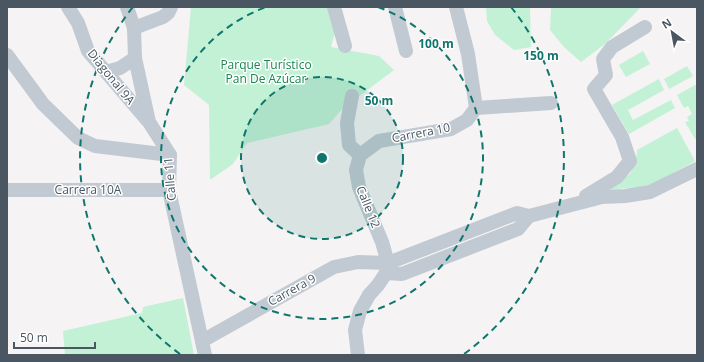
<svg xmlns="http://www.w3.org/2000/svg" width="704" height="362" viewBox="0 0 704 362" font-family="'Open Sans',sans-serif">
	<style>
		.green { fill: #c3f1d5 }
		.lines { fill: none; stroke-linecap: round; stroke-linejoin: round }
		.minor { stroke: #c1cad2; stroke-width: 14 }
		.ring { fill: none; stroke: #0f766e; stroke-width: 2; stroke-dasharray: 7 5 }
		.labels { text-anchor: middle; stroke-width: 3; stroke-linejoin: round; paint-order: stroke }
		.park-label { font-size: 12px; fill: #17864f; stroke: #fff }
		.street-label { font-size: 12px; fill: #4a5661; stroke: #fff }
		.centre { fill: #0f766e; stroke: #fff; stroke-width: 2 }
		.ring-label { font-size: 12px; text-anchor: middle; font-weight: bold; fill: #0f766e; stroke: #fff; stroke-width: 3; stroke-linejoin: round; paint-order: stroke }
	</style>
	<rect width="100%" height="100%" fill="#f5f3f3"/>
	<g class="green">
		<path d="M191 7H327L335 32 331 47 379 56 394 70 342 109 329 124 247 143 233 164 210 180 209 105 184 85Z"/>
		<path d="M486 7H530L531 47 514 50 495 35 487 21Z"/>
		<path d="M551 7H641L605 44 581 62 564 47 550 30Z"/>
		<path d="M643 51 650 64 626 77 619 65Z"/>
		<path d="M687 66 693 76 669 89 664 79Z"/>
		<path d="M659 79 664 90 628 110 633 120 671 100 675 108 629 134 612 105Z"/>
		<path d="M695 85 697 86V138L695 139 685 122 689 121 687 117 692 114 688 106 684 108 677 95Z"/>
		<path d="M677 128 695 161 654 184 639 187 605 190 630 174 636 161 637 150Z"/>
		<path d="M183 298 194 355H65L63 331 142 313 143 307Z"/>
	</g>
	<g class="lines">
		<g class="minor">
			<path d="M68 7 78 23 88 51 147 120"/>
			<path d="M127 7 134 28 135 58 149 122 170 155 169 190 205 355"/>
			<path d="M334 7 345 46"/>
			<path d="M395 7 406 51"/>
			<path d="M456 7 468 54 476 108"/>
			<path d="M134 28 163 17 168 13 171 7"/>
			<path d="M7 55 43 104 78 138 95 146 170 155"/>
			<path d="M106 72 120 68 135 58"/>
			<path d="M352 96 347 123 349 145 360 155"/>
			<path d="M476 108 551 103"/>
			<path d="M360 155 379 141 451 129 467 120 476 108"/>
			<path d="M7 190H169"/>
			<path d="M586 196 617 177 630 161 622 137 594 89 606 75 603 59 612 47 645 27"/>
			<path d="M386 273 402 274 518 229 529 216"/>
			<path d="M202 341 334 267 358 262 388 263 517 213 529 216 602 197 625 196 650 192 697 169"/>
			<path d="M358 355 355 330 360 311 369 295 378 285 386 273 388 263 382 242 359 187 356 170 360 155"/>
		</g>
	</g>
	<circle cx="322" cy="158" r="81" fill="#0f766e" fill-opacity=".12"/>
	<g class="ring">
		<circle cx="322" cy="158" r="81"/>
		<path d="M378 7A161 161 0 1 1 266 7"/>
		<path d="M180 354A242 242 0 0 1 133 7M511 7A242 242 0 0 1 464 354"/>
	</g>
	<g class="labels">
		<g class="park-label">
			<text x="266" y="69">Parque Turístico<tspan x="266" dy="14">Pan De Azúcar</tspan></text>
		</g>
		<g class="street-label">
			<text transform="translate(111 77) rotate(51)" y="4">Diagonal 9A</text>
			<text transform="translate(421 133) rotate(-11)" y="4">Carrera 10</text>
			<text transform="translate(170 179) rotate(-95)" y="4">Calle 11</text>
			<text x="88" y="194">Carrera 10A</text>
			<text transform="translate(368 207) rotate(68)" y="4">Calle 12</text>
			<text transform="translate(292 290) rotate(-29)" y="4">Carrera 9</text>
		</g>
	</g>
	<circle cx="322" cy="158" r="6" class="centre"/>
	<g class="ring-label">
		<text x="436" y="48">100 m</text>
		<text x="541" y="60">150 m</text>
		<text x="379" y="105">50 m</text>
	</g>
	<rect width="704" height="362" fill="none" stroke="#4a5661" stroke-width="16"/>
	<g transform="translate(672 32) rotate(328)" stroke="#ffffff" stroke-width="3" paint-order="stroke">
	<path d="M0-3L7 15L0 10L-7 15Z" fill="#4a5661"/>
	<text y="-6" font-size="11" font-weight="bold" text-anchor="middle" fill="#4a5661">N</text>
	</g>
	<path d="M14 342v6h81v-6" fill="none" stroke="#4a5661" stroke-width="2"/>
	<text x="20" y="342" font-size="12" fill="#4a5661" stroke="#ffffff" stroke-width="3" paint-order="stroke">50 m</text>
</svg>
